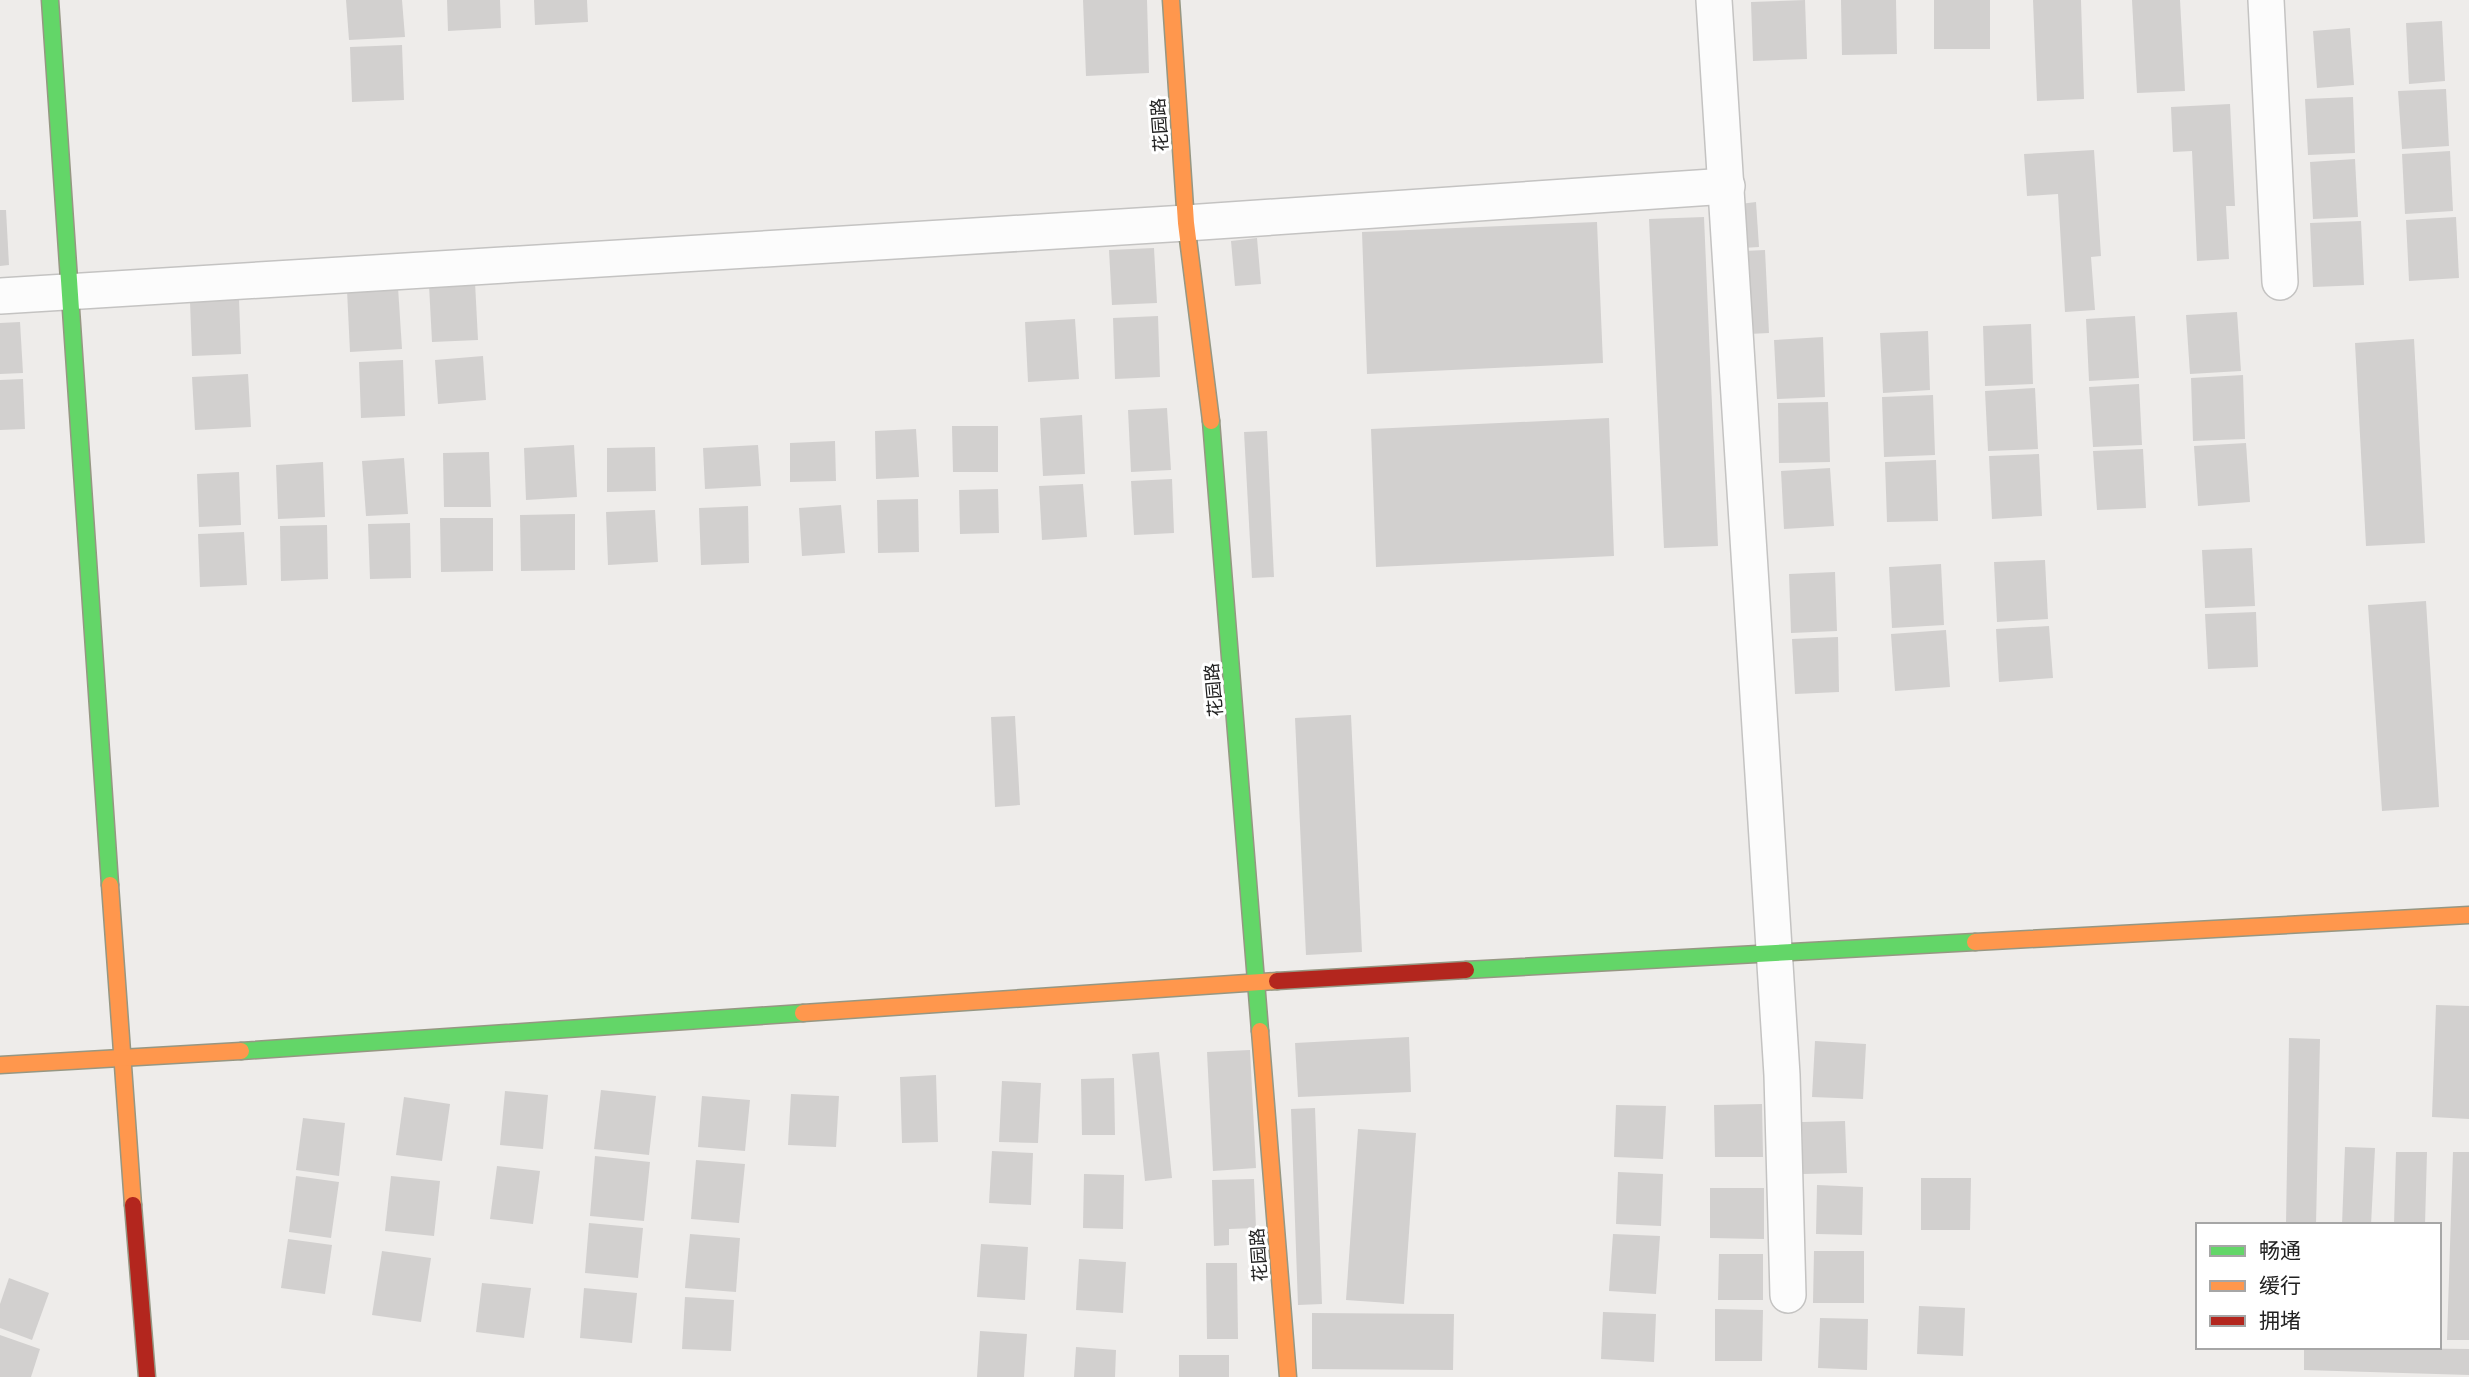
<svg xmlns="http://www.w3.org/2000/svg" width="2469" height="1377" viewBox="0 0 2469 1377" font-family="'Archivo Narrow','Noto Sans SC',sans-serif">
	<style>
		.building { fill: #d2d0cf }
		.lines { fill: none; stroke-linecap: round; stroke-linejoin: round }
		.street-casing { stroke: #c4c3c2; stroke-width: 38 }
		.fast-casing { stroke: #969783; stroke-width: 19 }
		.slow-casing { stroke: #969783; stroke-width: 19 }
		.jam-casing { stroke: #969783; stroke-width: 19 }
		.street { stroke: #fcfcfc; stroke-width: 35 }
		.fast { stroke: #63d668; stroke-width: 16 }
		.slow { stroke: #ff974d; stroke-width: 16 }
		.jam { stroke: #b3261e; stroke-width: 16 }
		.labels { text-anchor: middle; stroke-width: 6; stroke-linejoin: round; paint-order: stroke }
		.street-label { font-size: 18px; fill: #212121; stroke: #fff }
	</style>
	<rect width="100%" height="100%" fill="#eeecea"/>
	<g class="building">
		<path d="M346 0H402L405 37 349 40Z"/>
		<path d="M447 0H500L501 28 448 31Z"/>
		<path d="M534 0H587L588 22 535 25Z"/>
		<path d="M1083 0H1147L1149 73 1086 76Z"/>
		<path d="M1805 0 1807 59 1753 61 1751 2Z"/>
		<path d="M1841 0H1896L1897 54 1842 55Z"/>
		<rect x="1934" y="0" width="56" height="49"/>
		<path d="M2033 0H2081L2084 99 2037 101Z"/>
		<path d="M2132 0H2180L2185 91 2137 93Z"/>
		<path d="M2442 21 2445 81 2409 84 2406 23Z"/>
		<path d="M2350 28 2354 85 2317 88 2313 31Z"/>
		<path d="M402 45 404 100 352 102 350 47Z"/>
		<path d="M2446 89 2449 146 2402 149 2398 91Z"/>
		<path d="M2353 97 2355 153 2308 155 2305 99Z"/>
		<path d="M2230 104 2235 206H2226L2229 259 2197 261 2192 151 2173 152 2171 107Z"/>
		<path d="M2094 150 2101 256 2091 257 2095 310 2065 312 2058 194 2027 196 2024 154Z"/>
		<path d="M2450 151 2453 211 2405 214 2402 154Z"/>
		<path d="M2355 159 2358 217 2313 219 2310 162Z"/>
		<path d="M1756 202 1759 247 1742 248 1740 204Z"/>
		<path d="M0 210H6L9 265 0 266Z"/>
		<path d="M1704 217 1718 546 1664 548 1649 219Z"/>
		<path d="M2456 217 2459 278 2409 281 2406 220Z"/>
		<path d="M2361 221 2364 285 2313 287 2310 223Z"/>
		<path d="M1597 222 1603 363 1367 374 1362 232Z"/>
		<path d="M1257 238 1261 284 1235 286 1231 241Z"/>
		<path d="M1154 248 1157 303 1112 305 1109 250Z"/>
		<path d="M1765 250 1769 333 1749 334 1744 251Z"/>
		<path d="M475 282 478 340 432 342 429 285Z"/>
		<path d="M398 287 402 349 350 352 347 290Z"/>
		<path d="M239 299 241 354 192 356 190 301Z"/>
		<path d="M2237 312 2241 371 2190 374 2186 315Z"/>
		<path d="M1158 316 1160 377 1115 379 1113 318Z"/>
		<path d="M2135 316 2139 378 2089 381 2086 319Z"/>
		<path d="M1075 319 1079 379 1028 382 1025 322Z"/>
		<path d="M20 322 23 373 0 374V323Z"/>
		<path d="M2031 324 2033 384 1985 386 1983 326Z"/>
		<path d="M1928 331 1930 390 1883 393 1880 333Z"/>
		<path d="M1823 337 1825 397 1777 399 1774 340Z"/>
		<path d="M2414 339 2425 543 2366 546 2355 343Z"/>
		<path d="M483 356 486 400 438 404 435 360Z"/>
		<path d="M403 360 405 416 361 418 359 362Z"/>
		<path d="M248 374 251 427 195 430 192 377Z"/>
		<path d="M2243 375 2245 439 2193 441 2191 378Z"/>
		<path d="M23 379 25 429 0 430V380Z"/>
		<path d="M2139 384 2142 445 2093 447 2089 387Z"/>
		<path d="M2035 388 2038 449 1988 451 1985 391Z"/>
		<path d="M1933 395 1935 455 1884 457 1882 397Z"/>
		<path d="M1828 402 1830 462 1779 463 1778 403Z"/>
		<path d="M1167 408 1171 470 1131 472 1128 410Z"/>
		<path d="M1082 415 1085 474 1043 476 1040 418Z"/>
		<path d="M1609 418 1614 556 1376 567 1371 429Z"/>
		<path d="M952 426H998V472H953Z"/>
		<path d="M916 429 919 477 876 479 875 431Z"/>
		<path d="M1267 431 1274 577 1252 578 1244 432Z"/>
		<path d="M835 441 836 481 790 482V443Z"/>
		<path d="M2246 443 2250 502 2198 506 2194 446Z"/>
		<path d="M574 445 577 497 526 500 524 448Z"/>
		<path d="M758 445 761 486 705 489 703 448Z"/>
		<path d="M655 447 656 491 607 492V448Z"/>
		<path d="M2143 449 2146 508 2097 510 2093 451Z"/>
		<path d="M489 452 491 507H444L443 453Z"/>
		<path d="M2039 454 2042 516 1992 519 1989 456Z"/>
		<path d="M404 458 408 514 366 516 362 461Z"/>
		<path d="M1936 460 1938 521 1887 522 1885 462Z"/>
		<path d="M323 462 325 517 278 519 276 465Z"/>
		<path d="M1830 468 1834 526 1784 529 1781 471Z"/>
		<path d="M239 472 241 525 199 527 197 474Z"/>
		<path d="M1172 479 1174 533 1134 535 1131 481Z"/>
		<path d="M1083 484 1087 537 1042 540 1039 486Z"/>
		<path d="M998 489 999 533 960 534 959 490Z"/>
		<path d="M918 499 919 552 878 553 877 500Z"/>
		<path d="M841 505 845 553 802 556 799 508Z"/>
		<path d="M748 506 749 563 701 565 699 508Z"/>
		<path d="M655 510 658 562 608 565 606 512Z"/>
		<path d="M575 514V570L521 571 520 515Z"/>
		<path d="M440 518H493V571L441 572Z"/>
		<path d="M410 523 411 578 370 579 368 524Z"/>
		<path d="M327 525 328 579 281 581 280 526Z"/>
		<path d="M244 532 247 585 200 587 198 534Z"/>
		<path d="M2252 548 2255 606 2205 608 2202 550Z"/>
		<path d="M2045 560 2048 619 1997 622 1994 562Z"/>
		<path d="M1941 564 1944 625 1892 628 1889 567Z"/>
		<path d="M1835 572 1837 631 1791 633 1789 574Z"/>
		<path d="M2426 601 2439 807 2382 811 2368 605Z"/>
		<path d="M2256 612 2258 667 2208 669 2205 614Z"/>
		<path d="M2049 626 2053 678 1999 682 1996 629Z"/>
		<path d="M1946 630 1950 687 1895 691 1891 634Z"/>
		<path d="M1838 637 1839 692 1795 694 1792 639Z"/>
		<path d="M1351 715 1362 952 1306 955 1295 718Z"/>
		<path d="M1015 716 1020 805 995 807 991 717Z"/>
		<path d="M2436 1005 2469 1006V1119L2432 1117Z"/>
		<path d="M1409 1037 1411 1092 1298 1097 1295 1043Z"/>
		<path d="M2289 1038 2320 1039 2316 1225H2286Z"/>
		<path d="M1815 1041 1866 1044 1863 1099 1812 1097Z"/>
		<path d="M1250 1050 1256 1168 1213 1171 1207 1052Z"/>
		<path d="M1159 1052 1172 1178 1145 1181 1132 1054Z"/>
		<path d="M936 1075 938 1142 902 1143 900 1077Z"/>
		<path d="M1114 1078 1115 1135H1082L1081 1079Z"/>
		<path d="M1002 1081 1041 1083 1038 1143 999 1142Z"/>
		<path d="M601 1090 656 1096 649 1155 594 1149Z"/>
		<path d="M505 1091 548 1095 543 1149 500 1145Z"/>
		<path d="M791 1094 839 1096 836 1147 788 1145Z"/>
		<path d="M702 1096 750 1100 745 1151 698 1147Z"/>
		<path d="M404 1097 450 1104 442 1161 396 1155Z"/>
		<path d="M1762 1104 1763 1157H1715L1714 1105Z"/>
		<path d="M1616 1105 1666 1106 1663 1159 1614 1157Z"/>
		<path d="M1315 1108 1322 1304 1298 1305 1291 1109Z"/>
		<path d="M303 1118 345 1123 339 1176 296 1170Z"/>
		<path d="M1845 1121 1847 1173 1803 1174 1802 1122Z"/>
		<path d="M1358 1129 1416 1133 1404 1304 1346 1300Z"/>
		<path d="M2345 1147 2375 1148 2371 1225H2342Z"/>
		<path d="M992 1151 1033 1153 1031 1205 989 1203Z"/>
		<path d="M2396 1152H2427L2425 1225H2394Z"/>
		<path d="M2453 1152H2469V1340H2447Z"/>
		<path d="M595 1156 650 1162 644 1221 590 1216Z"/>
		<path d="M696 1160 745 1164 739 1223 691 1219Z"/>
		<path d="M497 1166 540 1171 533 1224 490 1219Z"/>
		<path d="M1618 1172 1663 1174 1661 1226 1616 1224Z"/>
		<path d="M1084 1174 1124 1175 1123 1229 1083 1228Z"/>
		<path d="M296 1176 339 1182 331 1238 289 1232Z"/>
		<path d="M391 1176 440 1181 434 1236 385 1231Z"/>
		<path d="M1921 1178H1971L1970 1230H1921Z"/>
		<path d="M1254 1179 1256 1228 1229 1229V1245L1214 1246 1212 1180Z"/>
		<path d="M1817 1185 1863 1187 1862 1235 1816 1234Z"/>
		<path d="M1710 1188H1764V1239L1710 1238Z"/>
		<path d="M589 1223 643 1228 638 1278 585 1273Z"/>
		<path d="M690 1234 740 1238 736 1292 685 1288Z"/>
		<path d="M1613 1234 1660 1236 1656 1294 1609 1291Z"/>
		<path d="M288 1239 332 1245 325 1294 281 1288Z"/>
		<path d="M981 1244 1028 1247 1025 1300 977 1297Z"/>
		<path d="M382 1251 431 1258 421 1322 372 1315Z"/>
		<path d="M1814 1251H1864V1303H1813Z"/>
		<path d="M1719 1254H1763V1300H1718Z"/>
		<path d="M1079 1259 1126 1262 1123 1313 1076 1310Z"/>
		<path d="M1206 1263H1237L1238 1339H1207Z"/>
		<path d="M9 1278 49 1293 32 1340 0 1328V1304Z"/>
		<path d="M482 1283 531 1288 524 1338 476 1332Z"/>
		<path d="M584 1288 637 1293 632 1343 580 1338Z"/>
		<path d="M685 1297 734 1300 731 1351 682 1349Z"/>
		<path d="M1919 1306 1965 1308 1963 1356 1917 1354Z"/>
		<path d="M1715 1309 1763 1310 1762 1361H1715Z"/>
		<path d="M1603 1312 1656 1314 1654 1362 1601 1359Z"/>
		<path d="M1312 1313 1454 1314 1453 1370 1312 1369Z"/>
		<path d="M1820 1318 1868 1319 1867 1370 1818 1368Z"/>
		<path d="M980 1331 1027 1334 1024 1377H977Z"/>
		<path d="M0 1335 40 1349 31 1377H0Z"/>
		<path d="M1076 1347 1116 1350 1115 1377H1074Z"/>
		<path d="M2304 1347 2469 1349V1375L2304 1370Z"/>
		<rect x="1179" y="1355" width="50" height="22"/>
	</g>
	<g class="lines">
		<defs>
			<g id="street">
				<path d="M1714 0 1782 1075 1788 1295"/>
				<path d="M2266 0 2280 282"/>
				<path d="M0 296 1186 223 1727 186"/>
			</g>
			<g id="fast">
				<path d="M50 0 110 885"/>
				<path d="M1211 421 1260 1031"/>
				<path d="M1466 970 1975 942"/>
				<path d="M241 1051 803 1013"/>
			</g>
			<g id="slow">
				<path d="M1171 0 1186 223 1211 421"/>
				<path d="M110 885 133 1205"/>
				<path d="M1975 942 2469 915"/>
				<path d="M803 1013 1277 981"/>
				<path d="M1260 1031 1288 1377"/>
				<path d="M0 1065 241 1051"/>
			</g>
			<g id="jam">
				<path d="M1277 981 1466 970"/>
				<path d="M133 1205 147 1377"/>
			</g>
		</defs>
		<use href="#street" class="street-casing"/>
		<use href="#fast" class="fast-casing"/>
		<use href="#slow" class="slow-casing"/>
		<use href="#jam" class="jam-casing"/>
		<use href="#street" class="street"/>
		<use href="#fast" class="fast"/>
		<use href="#slow" class="slow"/>
		<use href="#jam" class="jam"/>
	</g>
	<g class="labels">
		<g class="street-label">
			<text transform="translate(1160 125) rotate(-94)" y="6">花园路</text>
			<text transform="translate(1214 690) rotate(-95)" y="6">花园路</text>
			<text transform="translate(1259 1255) rotate(-94)" y="6">花园路</text>
		</g>
	</g>
	<rect x="2196" y="1223" width="245" height="126" fill="#ffffff" stroke="#a6a6a6" stroke-width="2"/>
	<rect x="2210" y="1246" width="35" height="10" fill="#63d668" stroke="#a6a6a6" stroke-width="2"/>
	<text x="2259" y="1258" font-size="21" fill="#212121">畅通</text>
	<rect x="2210" y="1281" width="35" height="10" fill="#ff974d" stroke="#a6a6a6" stroke-width="2"/>
	<text x="2259" y="1293" font-size="21" fill="#212121">缓行</text>
	<rect x="2210" y="1316" width="35" height="10" fill="#b3261e" stroke="#a6a6a6" stroke-width="2"/>
	<text x="2259" y="1328" font-size="21" fill="#212121">拥堵</text>
</svg>
